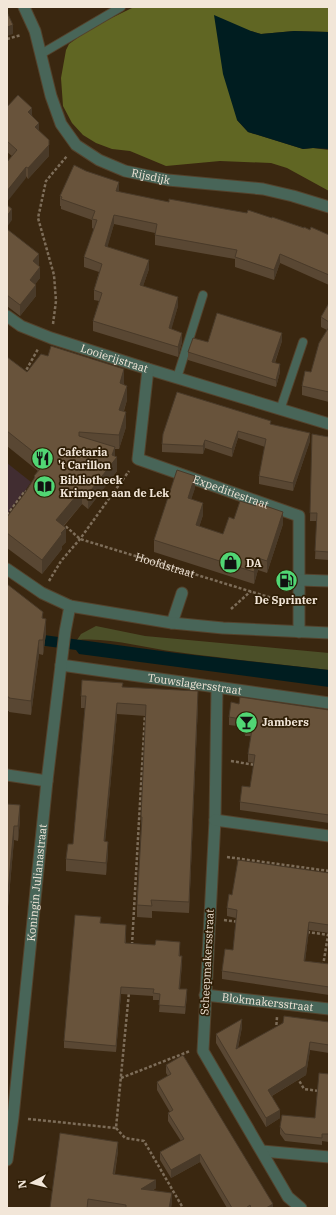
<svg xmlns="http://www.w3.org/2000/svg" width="336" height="1215" viewBox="0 0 336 1215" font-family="'IBM Plex Serif',serif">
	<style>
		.commercial { fill: #412d31 }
		.green { fill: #4b4f28 }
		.forest { fill: #606623 }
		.water { fill: #001d20 }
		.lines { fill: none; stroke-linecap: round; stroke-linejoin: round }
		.service-casing { stroke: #54422c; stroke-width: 10 }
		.pedestrian-casing { stroke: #54422c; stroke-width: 13 }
		.minor-casing { stroke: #54422c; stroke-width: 13 }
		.tertiary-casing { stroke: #54422c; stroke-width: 13 }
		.path { stroke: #7d6d59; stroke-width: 2.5; stroke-dasharray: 3 2; stroke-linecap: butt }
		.service { stroke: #486558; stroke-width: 8 }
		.pedestrian { stroke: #486558; stroke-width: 11 }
		.minor { stroke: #486558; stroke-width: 11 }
		.tertiary { stroke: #486558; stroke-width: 11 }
		.wall { fill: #594733 }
		.shaded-wall { fill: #493a29 }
		.building { fill: #68533b; stroke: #493a29 }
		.labels { text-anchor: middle; stroke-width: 3.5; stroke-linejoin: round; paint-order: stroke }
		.street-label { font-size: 11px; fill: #f2e6d8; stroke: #2f1e06 }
		.poi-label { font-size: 11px; font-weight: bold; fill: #f2e6d8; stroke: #2f1e06; text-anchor: start }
	</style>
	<rect width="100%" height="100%" fill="#3a2710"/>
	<path class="commercial" d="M7 463 31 482 25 491 7 515Z"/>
	<path class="green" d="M96 626 145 636 329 653V670C278 664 228 659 177 652 144 648 110 637 77 640L81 634Z"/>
	<path class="forest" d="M134 7H329V32L294 31 261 34 251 31 237 120 248 132 303 149 313 148 329 150V191L287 168 271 163 220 161 166 166 130 151 112 149 96 143 83 135 72 123 63 106 61 78 66 50 69 44 91 28Z"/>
	<g class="water">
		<path d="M214 15 251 31 261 34 294 31 329 32V149L313 148 303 149 248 132 237 120 223 74Z"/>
		<path d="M7 630 176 653 329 670V687L79 654 76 650 7 641Z"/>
	</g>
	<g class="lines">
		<defs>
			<g id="service">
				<path d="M41 54 121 7"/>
				<path d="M177 378 203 295"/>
				<path d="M280 410 303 342"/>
			</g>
			<path id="pedestrian" d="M262 1151 329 1157"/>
			<g id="minor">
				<path id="s2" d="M24 7 35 31 51 96 61 124 76 145 99 160 125 171 168 180 263 189 293 196 329 207"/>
				<path id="s3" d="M7 316 21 326 51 338 148 369 329 424"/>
				<path id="s4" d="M148 369 138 459 299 516V632"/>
				<path d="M299 580 329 581"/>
				<path d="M172 623 182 593"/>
				<path id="s5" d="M61 665 329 703"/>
				<path d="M217 687 215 820 203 1051 288 1197 301 1208"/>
				<path d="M7 775 47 781"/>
				<path d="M215 820 329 836"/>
				<path id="s6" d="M205 995 329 1009"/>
				<path id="s7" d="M7 1160 13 1117 47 781 65 632 70 606"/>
			</g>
			<path id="tertiary" d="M7 569 42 593 70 606 172 623 223 628 329 633"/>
		</defs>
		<use href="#service" class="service-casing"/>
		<use href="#pedestrian" class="pedestrian-casing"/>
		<use href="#minor" class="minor-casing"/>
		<use href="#tertiary" class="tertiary-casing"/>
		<g class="path">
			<path d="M7 39 21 35"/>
			<path d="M53 324 56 301 54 275 38 218 46 181 67 156"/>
			<path d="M24 374 38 349"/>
			<path d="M7 515 25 491 28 493"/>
			<path id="s1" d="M62 523 80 539 285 602"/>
			<path d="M49 581 61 561 80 539 129 471"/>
			<path d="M231 609 251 591"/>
			<path d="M231 761 255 765"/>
			<path d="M227 857 329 871"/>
			<path d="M224 920 239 922"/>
			<path d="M307 932 329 935"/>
			<path d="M132 945 145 714"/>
			<path d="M323 966 328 935"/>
			<path d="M276 1030 277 1017"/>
			<path d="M297 1077 304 1089 319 1091"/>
			<path d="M121 1078 190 1051"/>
			<path d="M28 1119 116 1128 129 992"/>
			<path d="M116 1128 125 1138 144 1141 183 1208"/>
		</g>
		<use href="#service" class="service"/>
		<use href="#pedestrian" class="pedestrian"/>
		<use href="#minor" class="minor"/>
		<use href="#tertiary" class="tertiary"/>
	</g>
	<g class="wall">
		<path d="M7 107 32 115 39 130 49 156 28 179 12 156 7 152Z"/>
		<path d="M60 196 169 202 272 218 329 235V285L280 263 274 280 235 267V259L155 245V233L114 224 107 247 149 269 143 286 178 306 171 329 182 342 178 357 93 331V321L99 301 94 300V290L99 272 84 267V257L94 229 92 228V220L61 209V206H60Z"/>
		<path d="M7 229 39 265 40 278 35 284 36 296 20 316 7 306Z"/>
		<path d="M329 303V402L302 395V386L311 372 327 330 321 327V317Z"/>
		<path d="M282 341 275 363 280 372 276 387 188 360V352L208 342Z"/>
		<path d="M7 357 27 372 124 383V385L127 400 124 411 126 427 119 449H115V456L117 471 88 509 82 504 64 526 66 542 62 546V549L42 574 7 548V517L25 493 34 479V476L38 471 7 446Z"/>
		<path d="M271 424 310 441 293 491 259 484V476L265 447 238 438 232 457 205 448 203 454 162 452V444Z"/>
		<path d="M312 434 329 437V560L315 559 317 521H310Z"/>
		<path d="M195 488 191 499 203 515 199 527 223 534 234 519 283 524 267 573 258 570 254 584 154 552V540Z"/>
		<path d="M7 584 43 618 46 633 43 655 39 654 31 715 9 712V711H7Z"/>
		<path d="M123 687 198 703 189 913 152 911V918L137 917V905L141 829V817L146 716 117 714 105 842 108 853 106 875 66 871V859L73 844 85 708H81V696Z"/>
		<path d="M239 704 329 710V823L240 810V802L250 787 254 763 248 762V754L251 736H245L246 727 229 725V717Z"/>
		<path d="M7 804 20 820 18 841 14 840 7 918Z"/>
		<path d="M329 873V933L309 930 305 961 329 964V995L222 979V971L233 950 236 918 227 916V908L232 895Z"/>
		<path d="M101 923 126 932V943L180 949V956L182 963 180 989 187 996 185 1014 159 1012 160 1000H153V996L121 994 116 1052 64 1048V1041Z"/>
		<path d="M329 1022V1053L310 1050 306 1075 272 1096 280 1118 266 1127 216 1043V1034L242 1027 238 1048Z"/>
		<path d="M166 1065 273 1208H227L200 1162 171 1178 160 1160V1152L181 1141 168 1121V1113L170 1112 157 1090V1082L168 1076 166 1073Z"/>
		<path d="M329 1074V1142L322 1141V1145L285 1141 280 1134V1127L315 1118Z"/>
		<path d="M118 1151 115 1174 156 1188 152 1191 172 1202 171 1208H94L88 1207 50 1208Z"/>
	</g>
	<g class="shaded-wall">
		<path d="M13 25V34L7 36V27Z"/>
		<path d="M32 108V119L28 112Z"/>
		<path d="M39 123V134L35 127Z"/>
		<path d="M49 145V156L28 179V168Z"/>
		<path d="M26 167V178L7 202V191Z"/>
		<path d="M119 182V192L116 201V191Z"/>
		<path d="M12 209V220L7 227V216Z"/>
		<path d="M114 215V224L105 256V246Z"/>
		<path d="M39 254V265L33 272V261Z"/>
		<path d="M280 254V263L274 280V270Z"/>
		<path d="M149 260V269L140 295V285Z"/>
		<path d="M40 267V278L30 291V280Z"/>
		<path d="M36 285V296L20 316V305Z"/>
		<path d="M178 297V306L169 338V328Z"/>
		<path d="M182 333V342L178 357V347Z"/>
		<path d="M282 333V341L272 370V362Z"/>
		<path d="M280 364V372L276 387V380Z"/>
		<path d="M124 369V383L120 398V383Z"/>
		<path d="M127 386V400L119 425V410Z"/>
		<path d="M126 412V427L119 449V435Z"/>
		<path d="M238 431V438L232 457V449Z"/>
		<path d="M310 433V441L293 491V483Z"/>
		<path d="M205 440V448L203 454V446Z"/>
		<path d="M115 447V460L117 457V471L88 509V494L112 455Z"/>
		<path d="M195 476V488L188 510V498Z"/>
		<path d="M82 489V504L56 534V520Z"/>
		<path d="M203 503V515L196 537V525Z"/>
		<path d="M283 512V524L267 573V561Z"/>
		<path d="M66 528V542L62 546V549L42 574V560L61 533Z"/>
		<path d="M258 558V570L254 584V572Z"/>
		<path d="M46 619V633L43 655V640Z"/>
		<path d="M39 640V654L31 715V701Z"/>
		<path d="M198 691V703L189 913V902Z"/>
		<path d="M117 703V714L104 853V841Z"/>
		<path d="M20 805V820L18 841V826Z"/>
		<path d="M14 826V840L7 918V903Z"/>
		<path d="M108 842V853L106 875V863Z"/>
		<path d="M309 922V930L304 969V961Z"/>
		<path d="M182 956V963L179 996V989Z"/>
		<path d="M121 987V994L116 1052V1046Z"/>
		<path d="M187 989V996L185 1014V1007Z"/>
		<path d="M242 1019V1027L236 1057V1049Z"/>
		<path d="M310 1042V1050L306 1075 268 1098V1090Z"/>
		<path d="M280 1110V1118L266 1127V1118Z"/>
		<path d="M118 1142V1151L113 1183V1174Z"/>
		<path d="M200 1154V1162L171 1178V1170Z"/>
		<path d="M156 1180V1188L141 1198V1189Z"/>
		<path d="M172 1193V1202L171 1208H169Z"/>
		<path d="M273 1204V1208H266Z"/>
	</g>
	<g class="building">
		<path d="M7 12 13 25 7 27Z"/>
		<path d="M18 95 32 108 28 112 39 123 35 127 49 140V145L28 168 26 167 7 191V162L17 150 7 141V107Z"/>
		<path d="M74 165 86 171 119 182 116 191 169 202V199L247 213 248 210 272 218V217L304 228V227L310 230 311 227 329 235V275L280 254 274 270 235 257 237 250 155 235 157 224 114 215 105 246 149 260 140 285 178 297 169 328 182 333 178 347 93 321 102 293 94 290 102 264 84 257 97 220 92 219 95 211 61 199 62 197 60 196Z"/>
		<path d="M7 205 12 209 7 216Z"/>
		<path d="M7 229 39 254 33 261 40 267 30 280 36 285 20 305 7 295Z"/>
		<path d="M329 303V322L321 317Z"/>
		<path d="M217 313 282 333 272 362 280 364 276 380 188 352 193 338 208 342Z"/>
		<path d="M329 327V392L302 386 305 371 311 372 319 343Z"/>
		<path d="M51 346 124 369 120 383 127 386 119 410 126 412 119 435 79 432V436L115 447 112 455 117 457 88 494 82 489 56 520 66 528 61 533 62 534 42 560 7 533V517L25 493 35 477 34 476 46 462 7 431V357L27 372 41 354 48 356Z"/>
		<path d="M177 392 271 421 270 424 310 433 293 483 259 476 266 439 238 431 232 449 205 440 203 446 162 444 163 434Z"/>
		<path d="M312 434 329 437V552L315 551 317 513H310Z"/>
		<path d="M177 470 195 476 188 498 203 503 196 525 223 534 229 517 234 519 240 501 256 506 257 503 283 512 267 561 258 558 254 572 154 540Z"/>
		<path d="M7 584 43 612 42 618 46 619 43 640H39L31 701 9 698V697H7Z"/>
		<path d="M82 680 123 683 122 687 198 691 189 902 151 900 152 906 137 905 142 817H141L146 705 117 703 104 841 108 842 106 863 66 859 68 844H73L86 696H81Z"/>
		<path d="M240 697 329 710V815L240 802 242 786 250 787 255 755 248 754 252 729 245 728 247 720 229 717 231 702 239 704Z"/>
		<path d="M7 804 20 805 18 826H14L7 903Z"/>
		<path d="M238 860 329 873V925L309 922 304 961 329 964V987L222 971 225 949 233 950 237 910 227 908 229 894 232 895Z"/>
		<path d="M75 915 101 917 100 923 126 925 125 943 155 945 156 940 180 942 179 956H182L179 989H187L185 1007 159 1005 160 994 153 993 154 989 121 987 116 1046 64 1041Z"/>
		<path d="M284 1016 329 1022V1045L310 1042 306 1066 268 1090 280 1110 266 1118 216 1034 242 1019 236 1049 283 1023Z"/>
		<path d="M183 1055 273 1204 266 1208H251L250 1205 246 1208H232L200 1154 171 1170 160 1152 184 1139 168 1113 173 1110 157 1082 171 1074 166 1065Z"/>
		<path d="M319 1073 329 1074V1134H322V1138L285 1134 280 1127 282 1115 315 1118Z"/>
		<path d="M60 1133 118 1142 113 1174 156 1180 141 1189 172 1193 169 1208H126V1205L88 1199 87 1208H50Z"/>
	</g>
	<defs>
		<symbol id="restaurant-disc" viewBox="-11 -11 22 22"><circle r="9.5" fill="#51d674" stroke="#2f1e06"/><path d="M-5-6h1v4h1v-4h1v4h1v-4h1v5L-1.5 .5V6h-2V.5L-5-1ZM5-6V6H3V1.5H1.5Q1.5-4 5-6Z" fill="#111"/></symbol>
		<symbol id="library-disc" viewBox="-11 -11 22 22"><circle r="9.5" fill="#51d674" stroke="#2f1e06"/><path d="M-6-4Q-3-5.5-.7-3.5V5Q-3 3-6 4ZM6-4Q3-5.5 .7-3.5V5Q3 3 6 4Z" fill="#111"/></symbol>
		<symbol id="shop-disc" viewBox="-11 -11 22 22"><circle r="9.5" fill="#51d674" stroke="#2f1e06"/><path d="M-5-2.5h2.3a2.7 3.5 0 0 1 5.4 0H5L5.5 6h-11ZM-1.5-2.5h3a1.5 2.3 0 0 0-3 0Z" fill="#111"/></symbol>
		<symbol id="fuel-disc" viewBox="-11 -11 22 22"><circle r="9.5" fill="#51d674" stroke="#2f1e06"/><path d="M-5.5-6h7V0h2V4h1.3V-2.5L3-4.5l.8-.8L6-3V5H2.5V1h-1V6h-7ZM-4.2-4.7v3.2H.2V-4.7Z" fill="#111"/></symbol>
		<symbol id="bar-disc" viewBox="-11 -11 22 22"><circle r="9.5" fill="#51d674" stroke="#2f1e06"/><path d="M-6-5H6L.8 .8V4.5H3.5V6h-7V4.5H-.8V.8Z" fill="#111"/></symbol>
	</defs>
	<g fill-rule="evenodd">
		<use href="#restaurant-disc" x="30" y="446" width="25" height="25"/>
		<use href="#library-disc" x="32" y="474" width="25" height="25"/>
		<use href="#shop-disc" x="218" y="550" width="25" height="25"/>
		<use href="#fuel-disc" x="274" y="568" width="25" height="25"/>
		<use href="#bar-disc" x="234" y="710" width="25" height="25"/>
	</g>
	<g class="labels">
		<g class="street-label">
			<text dy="4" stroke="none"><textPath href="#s2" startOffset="231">Rijsdijk</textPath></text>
			<text dy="4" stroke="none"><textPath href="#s3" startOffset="116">Looierijstraat</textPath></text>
			<text dy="4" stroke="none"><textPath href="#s4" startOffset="189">Expeditiestraat</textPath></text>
			<text dy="4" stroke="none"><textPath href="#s1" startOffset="113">Hoofdstraat</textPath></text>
			<text dy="4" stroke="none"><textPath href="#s5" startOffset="135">Touwslagersstraat</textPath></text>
			<text dy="4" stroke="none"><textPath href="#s7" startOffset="279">Koningin Julianastraat</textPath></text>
			<text transform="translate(207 962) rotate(-87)" y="4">Scheepmakersstraat</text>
			<text dy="4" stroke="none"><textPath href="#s6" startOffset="63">Blokmakersstraat</textPath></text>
		</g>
		<g class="poi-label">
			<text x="58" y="456">Cafetaria<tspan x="58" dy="13">'t Carillon</tspan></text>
			<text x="60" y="484">Bibliotheek<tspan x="60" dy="13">Krimpen aan de Lek</tspan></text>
			<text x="246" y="567">DA</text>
			<text x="286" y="604" text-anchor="middle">De Sprinter</text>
			<text x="262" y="726">Jambers</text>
		</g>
	</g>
	<rect width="336" height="1215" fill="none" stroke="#f2e6d8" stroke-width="16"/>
	<g transform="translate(32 1183) rotate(263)" stroke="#2f1e06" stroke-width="3" paint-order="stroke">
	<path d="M0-3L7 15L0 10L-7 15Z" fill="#f2e6d8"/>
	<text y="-6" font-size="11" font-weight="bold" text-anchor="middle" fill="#f2e6d8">N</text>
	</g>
</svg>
